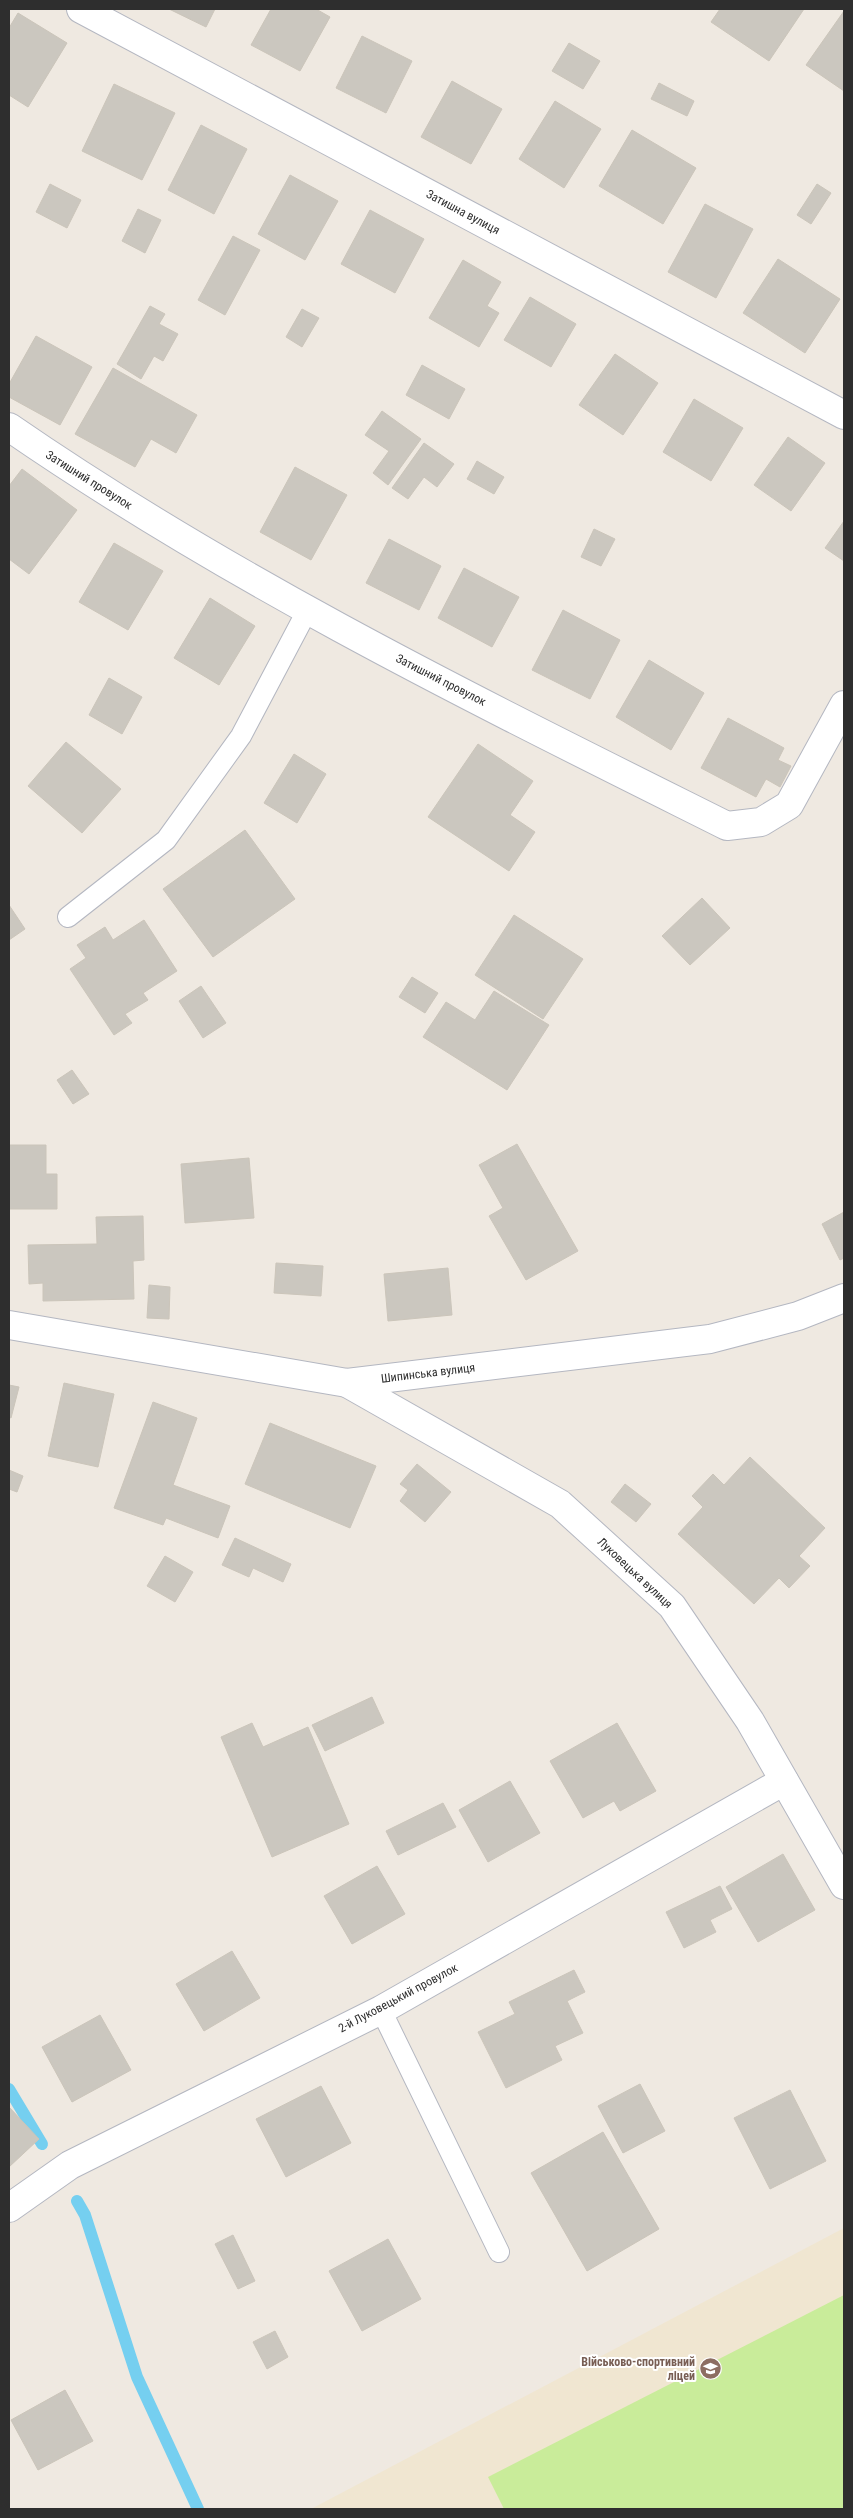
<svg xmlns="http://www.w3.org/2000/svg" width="853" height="2518" viewBox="0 0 853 2518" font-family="'Roboto Condensed',sans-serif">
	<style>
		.education { fill: #f0e6d1 }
		.pitch { fill: #c9ec9a }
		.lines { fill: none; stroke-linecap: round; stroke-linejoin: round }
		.stream { stroke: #75cff0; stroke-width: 12 }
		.building { fill: #cbc7bf; stroke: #cbc5ba }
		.lane-casing { stroke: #b4b7c1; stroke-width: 22 }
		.street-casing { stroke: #b4b7c1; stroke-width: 30 }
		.lane { stroke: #fff; stroke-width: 20 }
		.street { stroke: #fff; stroke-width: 28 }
		.labels { text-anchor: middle; stroke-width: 4; stroke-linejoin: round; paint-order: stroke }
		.street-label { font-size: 12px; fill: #2e2e2e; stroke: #fff }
		.education-label { font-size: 12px; font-weight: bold; fill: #785e54; stroke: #fff; text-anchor: end }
	</style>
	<rect width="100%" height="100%" fill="#efe9e1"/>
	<path class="education" d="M844 2228V2509H311Z"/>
	<path class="pitch" d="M844 2295V2509H504L488 2477Z"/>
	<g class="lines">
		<g class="stream">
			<path d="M9 2089 42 2144"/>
			<path d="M77 2201 85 2215 137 2377 198 2509"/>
		</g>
	</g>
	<g class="building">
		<path d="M169 9H215L206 27Z"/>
		<path d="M271 9H316L330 17 300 71 251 45Z"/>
		<path d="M720 9H804L769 61 711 22Z"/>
		<path d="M844 11V91L806 65Z"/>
		<path d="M18 13 67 43 28 107 9 95V28Z"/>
		<path d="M362 36 412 61 386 113 336 88Z"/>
		<path d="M569 43 600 61 583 89 552 71Z"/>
		<path d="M452 81 502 109 471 164 421 137Z"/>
		<path d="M659 83 694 101 687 116 651 99Z"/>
		<path d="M114 84 175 113 142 180 82 151Z"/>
		<path d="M555 101 601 129 564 188 519 159Z"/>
		<path d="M201 125 247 149 214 214 168 190Z"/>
		<path d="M632 130 696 168 663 224 599 186Z"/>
		<path d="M290 175 338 201 305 260 258 234Z"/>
		<path d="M50 184 81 200 67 228 36 212Z"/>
		<path d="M817 184 831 193 811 224 797 215Z"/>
		<path d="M705 204 753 229 716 298 668 272Z"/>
		<path d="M138 209 161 220 145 253 122 241Z"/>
		<path d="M370 210 424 239 395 293 341 264Z"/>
		<path d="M233 236 260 250 225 315 198 300Z"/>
		<path d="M778 259 840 299 805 353 743 313Z"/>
		<path d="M463 260 501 282 487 306 499 313 479 347 429 318Z"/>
		<path d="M530 297 576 324 551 367 504 340Z"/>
		<path d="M150 306 165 314 159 324 178 334 163 361 154 356 141 379 117 364Z"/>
		<path d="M302 309 319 318 302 347 286 337Z"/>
		<path d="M36 336 92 367 60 425 9 397V384Z"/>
		<path d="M615 354 658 383 623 435 579 405Z"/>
		<path d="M422 365 465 389 449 419 406 395Z"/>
		<path d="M113 368 197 415 176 453 151 439 135 467 75 434Z"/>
		<path d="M694 399 743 428 711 481 663 452Z"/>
		<path d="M382 411 421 439 388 485 373 473 389 451 365 435Z"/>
		<path d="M788 437 825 463 791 511 754 485Z"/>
		<path d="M424 443 454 464 437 487 424 477 408 499 392 488Z"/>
		<path d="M477 461 504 477 494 494 467 479Z"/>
		<path d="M295 467 347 495 311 560 260 532Z"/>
		<path d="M22 469 77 510 29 574 9 559V486Z"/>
		<path d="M844 521V561L825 548Z"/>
		<path d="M594 529 615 539 601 566 581 557Z"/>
		<path d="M389 539 441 566 419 610 366 583Z"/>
		<path d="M114 543 163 571 128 630 79 602Z"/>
		<path d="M464 568 519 597 492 647 438 618Z"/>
		<path d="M210 598 255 626 219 685 174 658Z"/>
		<path d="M563 610 620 640 590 699 532 670Z"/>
		<path d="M649 660 704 693 671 750 616 717Z"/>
		<path d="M109 678 142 697 122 734 89 715Z"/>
		<path d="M728 718 784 748 778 760 791 766 780 787 766 779 756 797 701 768Z"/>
		<path d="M66 742 121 789 82 833 28 786Z"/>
		<path d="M478 744 533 781 510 815 535 832 509 871 428 817Z"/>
		<path d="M294 754 326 774 297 823 264 803Z"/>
		<path d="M245 830 295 899 213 957 163 889Z"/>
		<path d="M702 898 730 928 690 965 662 936Z"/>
		<path d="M9 905 25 929 9 940Z"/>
		<path d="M514 915 583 959 543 1019 475 975Z"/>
		<path d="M144 920 177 971 143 993 148 1000 125 1014 132 1023 114 1035 70 969 86 958 77 945 105 927 113 940Z"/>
		<path d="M412 977 438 993 425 1013 399 997Z"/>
		<path d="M201 986 226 1023 203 1038 179 1001Z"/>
		<path d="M494 991 549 1025 507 1090 423 1037 446 1002 475 1020Z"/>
		<path d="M72 1070 89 1094 73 1104 57 1080Z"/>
		<path d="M517 1144 578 1251 526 1280 489 1216 503 1208 479 1165Z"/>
		<path d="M9 1145H46V1174H57V1209H9Z"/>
		<path d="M249 1158 254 1218 185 1223 181 1164Z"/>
		<path d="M844 1212V1258L840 1260 822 1224Z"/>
		<path d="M143 1216 144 1260 133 1261 134 1299 43 1301V1283L29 1284 28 1245 97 1244 96 1217Z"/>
		<path d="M276 1263 323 1266 321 1296 274 1293Z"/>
		<path d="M448 1268 452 1315 388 1321 384 1274Z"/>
		<path d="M149 1285 170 1287 169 1319 147 1318Z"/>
		<path d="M64 1383 114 1394 98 1467 48 1456Z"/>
		<path d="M9 1385 19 1387 11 1418 9 1417Z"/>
		<path d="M153 1402 197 1418 173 1485 230 1506 218 1538 166 1518 163 1525 114 1508Z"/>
		<path d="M270 1423 376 1466 350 1528 245 1484Z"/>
		<path d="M750 1457 825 1528 799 1556 810 1566 789 1588 779 1578 754 1604 678 1534 703 1507 692 1496 713 1474 724 1485Z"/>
		<path d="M417 1464 451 1492 425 1522 400 1501 408 1490 400 1484Z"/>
		<path d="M9 1470 23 1476 17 1492 9 1489Z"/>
		<path d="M625 1484 651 1504 636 1522 611 1502Z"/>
		<path d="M235 1538 291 1564 283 1582 253 1568 249 1577 222 1565Z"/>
		<path d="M165 1556 193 1572 175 1602 147 1586Z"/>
		<path d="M372 1697 384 1723 325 1751 312 1725Z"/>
		<path d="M252 1723 263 1747 308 1727 349 1824 272 1857 221 1737Z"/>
		<path d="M617 1723 656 1791 620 1811 614 1801 583 1818 550 1761Z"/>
		<path d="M510 1781 540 1833 488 1862 459 1810Z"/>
		<path d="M443 1803 456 1827 398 1855 386 1831Z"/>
		<path d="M783 1854 815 1910 758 1942 726 1887Z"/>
		<path d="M377 1866 405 1914 352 1944 324 1896Z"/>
		<path d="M720 1886 732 1909 710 1920 716 1932 684 1948 666 1912Z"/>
		<path d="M232 1951 260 1998 204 2031 176 1984Z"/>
		<path d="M574 1970 585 1992 567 2001 583 2033 555 2046 562 2060 506 2088 478 2032 515 2014 509 2002Z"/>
		<path d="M100 2015 131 2070 72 2102 42 2047Z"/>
		<path d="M640 2084 665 2131 623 2153 598 2106Z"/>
		<path d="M321 2086 351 2143 286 2177 256 2119Z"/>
		<path d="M790 2090 826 2161 770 2189 734 2118Z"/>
		<path d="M9 2107 39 2139 9 2167Z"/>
		<path d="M603 2132 659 2229 587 2271 531 2173Z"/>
		<path d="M233 2235 255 2281 238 2289 215 2244Z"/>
		<path d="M388 2239 421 2299 362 2331 329 2271Z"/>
		<path d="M275 2331 288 2357 267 2369 253 2342Z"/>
		<path d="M65 2390 93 2441 38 2470 11 2420Z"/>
	</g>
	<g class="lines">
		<defs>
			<g id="lane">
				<path d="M68 917 166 840 241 736 307 611"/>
				<path d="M381 2010 499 2252"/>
			</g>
			<g id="street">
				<path d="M81 9 844 415"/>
				<path d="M9 427C235 583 483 704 727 826L761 822 789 805 844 705"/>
				<path d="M9 1325 347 1383 710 1339 798 1316 844 1298"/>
				<path d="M347 1383 560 1504 672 1606 750 1721 844 1885"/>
				<path d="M9 2208 70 2165 381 2010 784 1781"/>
			</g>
		</defs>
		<use href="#lane" class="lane-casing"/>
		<use href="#street" class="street-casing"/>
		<use href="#lane" class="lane"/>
		<use href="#street" class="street"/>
	</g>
	<defs>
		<symbol id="school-disc" viewBox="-11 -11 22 22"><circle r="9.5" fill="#8d6e63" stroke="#fff"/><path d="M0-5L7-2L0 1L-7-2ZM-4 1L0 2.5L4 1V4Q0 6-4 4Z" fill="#fff"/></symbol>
	</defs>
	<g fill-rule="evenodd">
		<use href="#school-disc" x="698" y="2356" width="25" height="25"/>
	</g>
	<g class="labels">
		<g class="street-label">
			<text transform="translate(463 212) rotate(28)" y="4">Затишна вулиця</text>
			<text transform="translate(89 480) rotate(32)" y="4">Затишний провулок</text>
			<text transform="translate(441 680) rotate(27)" y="4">Затишний провулок</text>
			<text transform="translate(428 1373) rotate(-7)" y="4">Шипинська вулиця</text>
			<text transform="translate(635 1573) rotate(43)" y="4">Луковецька вулиця</text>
			<text transform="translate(398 1998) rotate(-28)" y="4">2-й Луковецький провулок</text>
		</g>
		<g class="education-label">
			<text x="695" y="2366">Військово-спортивний<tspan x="695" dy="14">ліцей</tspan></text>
		</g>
	</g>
	<rect width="853" height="2518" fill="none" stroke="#2e2e2e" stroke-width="20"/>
</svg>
